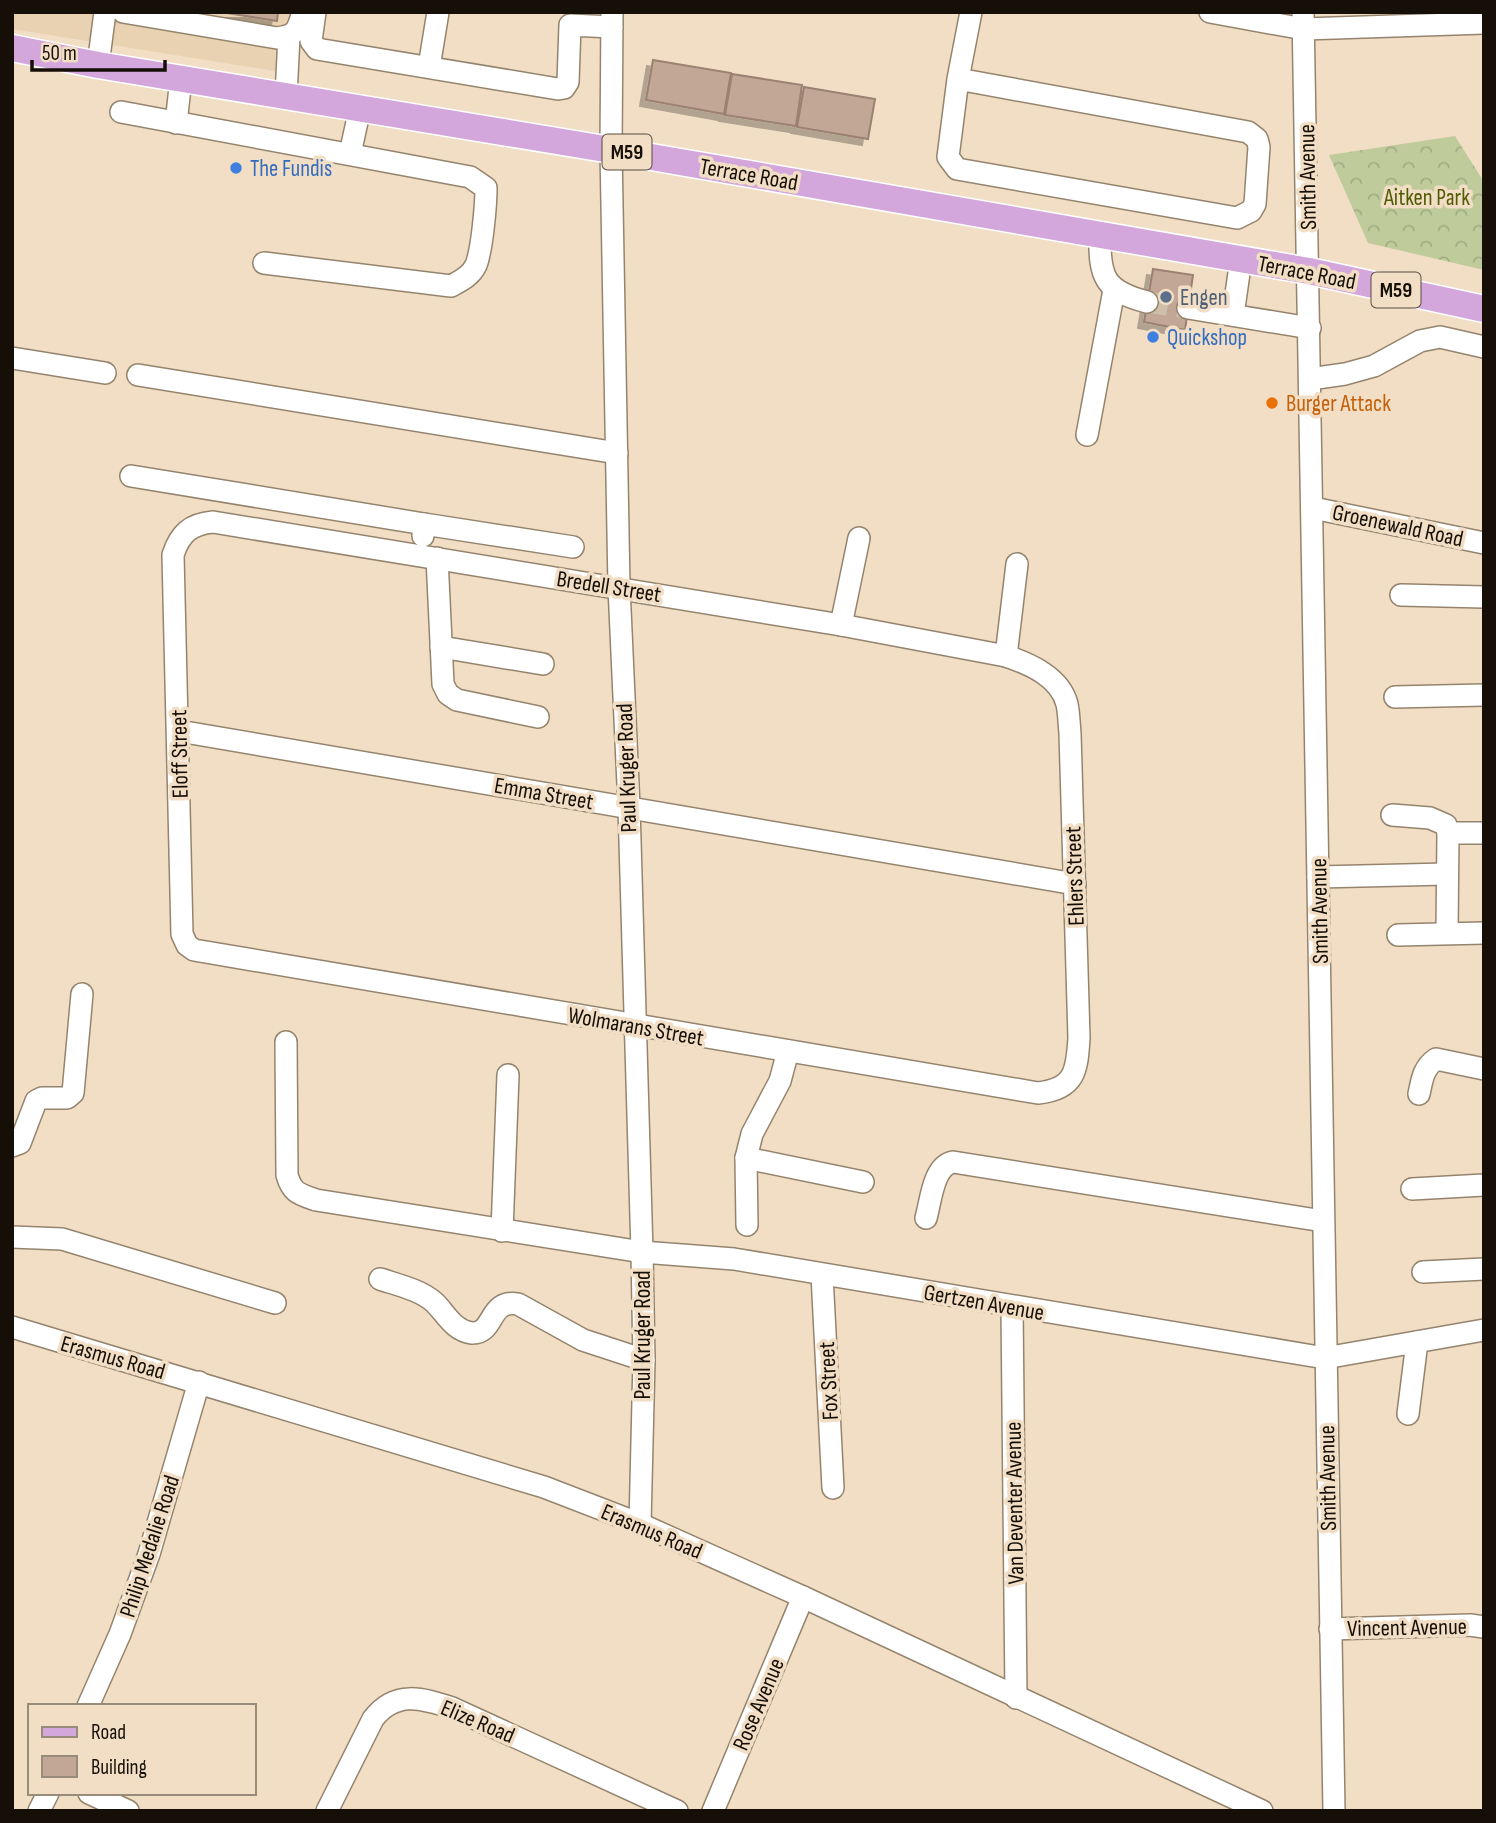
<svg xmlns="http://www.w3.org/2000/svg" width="1496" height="1823" viewBox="0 0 1496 1823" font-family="'Sofia Sans Condensed',sans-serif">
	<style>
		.built { fill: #e9d2b2 }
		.forest { fill: url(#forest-crowns) }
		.building { fill: #c2a797; stroke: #9a8172; stroke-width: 2; filter: url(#shadow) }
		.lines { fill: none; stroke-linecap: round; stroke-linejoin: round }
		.minor-tunnel { stroke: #d0bfa8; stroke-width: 21; stroke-dasharray: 21 10; stroke-linecap: butt }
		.minor-casing { stroke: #95846d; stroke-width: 24 }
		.major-casing { stroke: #fff; stroke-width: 29 }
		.minor { stroke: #fff; stroke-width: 21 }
		.major { stroke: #d3a6dc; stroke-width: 26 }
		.shop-dot { fill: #3f7fe0; stroke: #f1dec5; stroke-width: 2.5 }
		.service-dot { fill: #5c6f8a; stroke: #f1dec5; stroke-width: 2.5 }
		.food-dot { fill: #e8710a; stroke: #f1dec5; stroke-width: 2.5 }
		.labels { text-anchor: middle; stroke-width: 7; stroke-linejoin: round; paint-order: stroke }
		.shield { fill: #f1dec5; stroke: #574d40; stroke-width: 2 }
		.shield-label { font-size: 21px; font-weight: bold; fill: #150f07 }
		.shop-label { font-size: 23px; fill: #366cbe; stroke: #f1dec5; text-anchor: start }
		.street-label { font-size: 23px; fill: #150f07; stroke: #f1dec5 }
		.park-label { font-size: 23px; fill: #505c03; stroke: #f1dec5 }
		.service-label { font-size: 23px; fill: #4e5e75; stroke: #f1dec5; text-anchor: start }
		.food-label { font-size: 23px; fill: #c56008; stroke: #f1dec5; text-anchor: start }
	</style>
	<defs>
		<pattern id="forest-crowns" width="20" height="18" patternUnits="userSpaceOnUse" patternTransform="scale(1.75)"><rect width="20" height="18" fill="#bfcb9b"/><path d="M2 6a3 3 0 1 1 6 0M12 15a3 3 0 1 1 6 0" fill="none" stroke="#a3ad84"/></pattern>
		<filter id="shadow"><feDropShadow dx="-6" dy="6" stdDeviation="0" flood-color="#0004"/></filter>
	</defs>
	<rect width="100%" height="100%" fill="#f1dec5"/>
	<path class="built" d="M12 12H305L294 74 12 29Z"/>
	<path class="forest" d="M1455 136 1484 182V270L1368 243 1329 155Z"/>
	<g class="building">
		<path d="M221 12H278L277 21Z"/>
		<path d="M653 60 731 73 724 114 646 100Z"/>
		<path d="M732 74 802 85 796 126 725 115Z"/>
		<path d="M804 87 875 99 868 139 797 127Z"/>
		<path d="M1153 269 1193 275 1185 330 1144 322Z"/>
	</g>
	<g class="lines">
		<path class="minor-tunnel" d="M1147 302 1188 308"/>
		<defs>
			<g id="minor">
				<path d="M123 12 277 38C297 35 297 31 303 12"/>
				<path d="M315 12 311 41 317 49 558 89 564 88 568 82 570 25 612 27"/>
				<path d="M612 12 611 150 619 587 629 807 642 1252 644 1360 640 1524"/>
				<path d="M1210 12 1304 29 1484 23"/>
				<path d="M1303 12 1334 1811"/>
				<path d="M98 65 105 12"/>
				<path d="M429 67 438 12"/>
				<path d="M958 79 1248 132 1257 139 1259 147 1255 204 1251 211 1237 218 957 169 948 157 958 79 971 12"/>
				<path d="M286 96 289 36"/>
				<path d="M121 112 470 177 486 188C486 205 482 250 476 265 471 276 460 281 451 286L264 263"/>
				<path d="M176 123 181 79"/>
				<path d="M350 154 360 108"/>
				<path d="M1100 235C1099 278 1105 291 1147 302"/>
				<path d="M1188 308 1310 328"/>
				<path d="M1233 315 1241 259"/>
				<path d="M12 358 105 373"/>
				<path d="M138 375 617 453"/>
				<path d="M1310 379 1345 374 1374 366 1420 341 1440 337 1484 347"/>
				<path d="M1087 435 1114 290"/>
				<path d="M131 476 424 524"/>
				<path d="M1313 508 1484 543"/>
				<path d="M213 522 841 625 1006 656C1030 664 1060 677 1067 704 1069 713 1069 724 1070 733L1079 1038C1077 1071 1075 1089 1038 1093L194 950 187 945 182 934 173 555C180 533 191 524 213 522Z"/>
				<path d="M423 536 424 524 573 547"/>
				<path d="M437 558 443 684 448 694 457 700 538 717"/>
				<path d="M1401 595 1484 597"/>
				<path d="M841 625 859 538"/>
				<path d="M441 647 543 664"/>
				<path d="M1006 656 1017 564"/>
				<path d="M1395 697 1484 695"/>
				<path d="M179 731 1075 884"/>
				<path d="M1392 815 1430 818 1446 825 1448 833 1447 933"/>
				<path d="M1448 833H1484"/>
				<path d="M1318 877 1447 874"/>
				<path d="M1398 935 1484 933"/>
				<path d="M286 1042 287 1175C292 1193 299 1194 316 1200L642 1252 734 1259 1325 1358 1484 1330"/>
				<path d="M1419 1094C1422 1080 1423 1068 1436 1059L1484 1069"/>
				<path d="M12 1146 20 1143 36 1101 42 1098H67L73 1093 82 994"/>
				<path d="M746 1158 863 1182"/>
				<path d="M1412 1189 1484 1185"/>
				<path d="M926 1218C931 1201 933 1166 953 1162L1323 1221"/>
				<path d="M747 1225 746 1158 752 1134 780 1081 788 1051"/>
				<path d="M502 1231 508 1075"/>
				<path d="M12 1237 62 1239 275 1303"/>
				<path d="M1423 1272 1484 1269"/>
				<path d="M822 1275 833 1488"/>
				<path d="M380 1279C398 1285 421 1290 435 1303 446 1314 454 1331 472 1333 495 1334 488 1299 518 1304L583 1340 644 1360"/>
				<path d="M1012 1307 1016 1698"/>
				<path d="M12 1327 544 1487 640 1524 803 1597 1262 1811"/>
				<path d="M1408 1414 1417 1342"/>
				<path d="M1330 1629 1470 1625 1484 1627"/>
				<path d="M88 1706 120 1634 149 1554 199 1382"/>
				<path d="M89 1793 128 1811"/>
				<path d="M39 1811 48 1793"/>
				<path d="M327 1811 373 1719C395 1690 422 1698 452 1708L677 1811"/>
				<path d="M713 1811 803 1597"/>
			</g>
			<path id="major" d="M12 48 98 65 611 150 1309 271 1484 309"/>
		</defs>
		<use href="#minor" class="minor-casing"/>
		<use href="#major" class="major-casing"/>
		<use href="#minor" class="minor"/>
		<use href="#major" class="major"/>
	</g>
	<g class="shop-dot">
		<circle cx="236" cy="168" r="7"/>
		<circle cx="1153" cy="337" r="7"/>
	</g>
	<circle class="service-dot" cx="1166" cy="297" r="7"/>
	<circle class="food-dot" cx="1272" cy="403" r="7"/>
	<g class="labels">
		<g class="shield">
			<rect x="602.5" y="134.5" width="49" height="35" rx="5"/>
			<rect x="1371.5" y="272.5" width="49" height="35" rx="5"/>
		</g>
		<g class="shield-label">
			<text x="627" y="159">M59</text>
			<text x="1396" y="297">M59</text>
		</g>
		<g class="shop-label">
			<text x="250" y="176">The Fundis</text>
			<text x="1167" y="345">Quickshop</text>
		</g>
		<g class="street-label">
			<text transform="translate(749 174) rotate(10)" y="8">Terrace Road</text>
			<text transform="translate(1307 177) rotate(-91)" y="8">Smith Avenue</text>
			<text transform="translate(1307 272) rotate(11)" y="8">Terrace Road</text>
			<text transform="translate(1398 525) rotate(12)" y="8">Groenewald Road</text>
			<text transform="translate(609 586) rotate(9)" y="8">Bredell Street</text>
			<text transform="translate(179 754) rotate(-91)" y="8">Eloff Street</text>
			<text transform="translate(626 768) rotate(-92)" y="8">Paul Kruger Road</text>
			<text transform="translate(544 793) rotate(10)" y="8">Emma Street</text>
			<text transform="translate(1074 876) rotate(-92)" y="8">Ehlers Street</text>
			<text transform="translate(1319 911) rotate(-91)" y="8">Smith Avenue</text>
			<text transform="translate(636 1026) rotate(10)" y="8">Wolmarans Street</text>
			<text transform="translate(984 1302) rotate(10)" y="8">Gertzen Avenue</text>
			<text transform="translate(642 1335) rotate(-90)" y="8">Paul Kruger Road</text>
			<text transform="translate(113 1357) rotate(16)" y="8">Erasmus Road</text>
			<text transform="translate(828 1381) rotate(-93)" y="8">Fox Street</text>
			<text transform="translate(1327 1478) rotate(-91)" y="8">Smith Avenue</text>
			<text transform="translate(1014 1503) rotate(-91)" y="8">Van Deventer Avenue</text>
			<text transform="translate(652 1531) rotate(23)" y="8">Erasmus Road</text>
			<text transform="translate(149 1546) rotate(-72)" y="8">Philip Medalie Road</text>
			<text transform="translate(1407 1627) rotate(-1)" y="8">Vincent Avenue</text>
			<text transform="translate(758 1704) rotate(-67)" y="8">Rose Avenue</text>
			<text transform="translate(478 1721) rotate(23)" y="8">Elize Road</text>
		</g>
		<g class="park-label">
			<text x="1427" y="205">Aitken Park</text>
		</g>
		<g class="service-label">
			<text x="1180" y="305">Engen</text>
		</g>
		<g class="food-label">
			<text x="1286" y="411">Burger Attack</text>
		</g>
	</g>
	<rect width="1496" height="1823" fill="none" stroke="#150f07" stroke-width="28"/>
	<rect x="28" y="1704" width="228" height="91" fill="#f1dec5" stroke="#998b79" stroke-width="2"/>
	<rect x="42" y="1727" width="35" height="10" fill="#d3a6dc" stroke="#998b79" stroke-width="2"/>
	<text x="91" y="1739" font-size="21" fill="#150f07">Road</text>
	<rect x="42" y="1756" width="35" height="21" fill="#c2a797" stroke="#998b79" stroke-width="2"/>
	<text x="91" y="1774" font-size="21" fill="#150f07">Building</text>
	<path d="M32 60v10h133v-10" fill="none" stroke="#150f07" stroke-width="3.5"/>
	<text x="42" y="60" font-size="21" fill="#150f07" stroke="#f1dec5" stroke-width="5" paint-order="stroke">50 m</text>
</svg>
